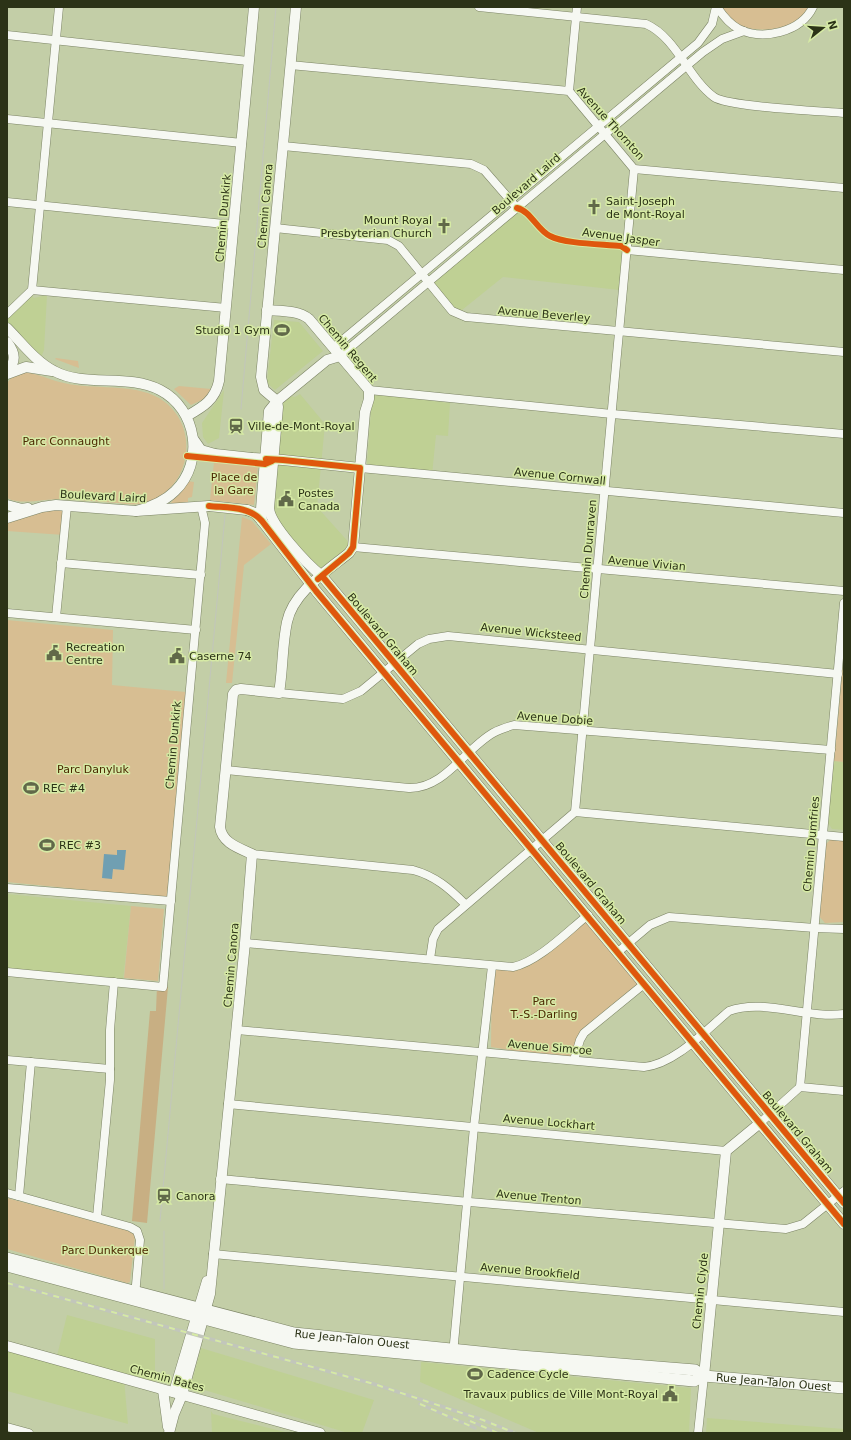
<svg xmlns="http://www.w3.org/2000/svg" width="851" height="1440" viewBox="0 0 851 1440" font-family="'DejaVu Sans',sans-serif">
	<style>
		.built { fill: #bfd094 }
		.green { fill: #d7be92 }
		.forest { fill: #c8af83 }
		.water { fill: #709fb2 }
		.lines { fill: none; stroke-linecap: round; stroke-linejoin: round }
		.minor-casing { stroke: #7b8364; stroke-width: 9 }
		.tertiary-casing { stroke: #7b8364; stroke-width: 11 }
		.secondary-casing { stroke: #7b8364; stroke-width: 12 }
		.minor { stroke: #f6f8f2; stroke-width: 8 }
		.tertiary { stroke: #f6f8f2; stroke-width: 10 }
		.secondary { stroke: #f6f8f2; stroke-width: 11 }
		.tram { stroke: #c2c6bb; stroke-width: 1 }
		.rail-casing { stroke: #c2c6bb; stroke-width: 3.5 }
		.rail { stroke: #d6eaa5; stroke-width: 2; stroke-dasharray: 6; stroke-linecap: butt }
		.tertiary-bridge-casing { stroke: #7b8364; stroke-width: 11; stroke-linecap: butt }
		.tertiary-bridge { stroke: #f6f8f2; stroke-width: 10 }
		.cycleway-casing { stroke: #d6eaa5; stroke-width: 8 }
		.cycleway { stroke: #df570d; stroke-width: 6 }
		.labels { text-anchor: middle; stroke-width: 3; stroke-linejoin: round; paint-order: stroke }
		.street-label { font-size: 11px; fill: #2c3317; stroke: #d6eaa5 }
		.poi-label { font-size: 11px; fill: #2c3317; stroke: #d6eaa5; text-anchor: start }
		.park-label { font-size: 11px; fill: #4b2700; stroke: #d6eaa5 }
	</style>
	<rect width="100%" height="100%" fill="#c3cea7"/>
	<g class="built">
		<path d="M517 208 523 210 544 233 555 239 621 246 623 250 619 290 503 277 457 314 428 282Z"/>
		<path d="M29 292 34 298 47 295 44 350 40 360 7 328V314Z"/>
		<path d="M274 320 299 322 323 351 275 390 268 384 267 381Z"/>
		<path d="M224 390 219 438 208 444 203 437 202 423Z"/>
		<path d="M300 394 325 424 317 507 353 547 322 576 274 520 271 508 281 405 290 396 295 397Z"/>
		<path d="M383 395 450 403 448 436 436 435 432 475 367 464 372 396Z"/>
		<path d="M834 761 844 762V830L832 829 828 823Z"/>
		<path d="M7 894 131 906 123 981 7 969Z"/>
		<path d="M67 1315 155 1339V1385L124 1379 128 1424 7 1391V1342L57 1356Z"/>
		<path d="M201 1348 374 1400 362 1433H348L191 1386Z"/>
		<path d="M421 1362 691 1388 689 1433H539L420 1382Z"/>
		<path d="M211 1411 213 1414 289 1433H212Z"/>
		<path d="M707 1418 844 1429V1433H706Z"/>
	</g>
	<g class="green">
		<path d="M718 7H809C797 29 769 32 747 28L744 31 743 27 735 22Z"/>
		<path d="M56 358 78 361 79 368 55 359Z"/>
		<path d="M23 372C38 373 49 380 64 383 93 390 133 383 159 398 204 425 191 496 139 504 133 505 125 504 118 503 100 502 82 500 64 499 47 498 21 506 7 498V383L11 378Z"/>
		<path d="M179 386 211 389 206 398 191 405 174 389Z"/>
		<path d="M214 462 258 466 254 505 210 500Z"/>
		<path d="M187 481 194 482 192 497 188 498V503L170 504Z"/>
		<path d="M67 506 64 535 7 531V518Z"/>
		<path d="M242 517 252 521 271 544 244 565 232 683H226Z"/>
		<path d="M7 620 113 630 112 685 186 692 168 898 7 882Z"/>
		<path d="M844 652V762L834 761Z"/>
		<path d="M831 839 844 840V922L825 923 819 916 826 844Z"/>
		<path d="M131 906 164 909 158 981 124 978Z"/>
		<path d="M588 915 644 984 584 1033 574 1060 491 1047 492 966 521 965Z"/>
		<path d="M7 1198 133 1232 135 1236 130 1282 127 1283 7 1249Z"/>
	</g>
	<path class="forest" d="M157 986 168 987 147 1223 132 1221 150 1011H156Z"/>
	<path class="water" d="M117 850H126L124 870 113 869 112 879 102 878 104 854 117 855Z"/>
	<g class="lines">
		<defs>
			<g id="minor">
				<path d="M479 7 646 24C677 38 688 78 714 97 728 107 821 111 844 113"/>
				<path d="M717 7C723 16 729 24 739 29 763 41 801 32 813 7"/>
				<path d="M7 35 248 61"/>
				<path d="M290 65 569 91 634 169 844 188"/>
				<path d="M569 91 577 7"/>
				<path d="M7 119 242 143"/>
				<path d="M283 146 471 164 484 170 517 208"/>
				<path d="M7 202 234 225"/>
				<path d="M275 228 388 240 399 246 452 311 466 317 844 352"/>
				<path d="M627 250 844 270"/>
				<path d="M32 290 226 308"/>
				<path d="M7 314 32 290 59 7"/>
				<path d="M333 348 698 43 712 24 716 7"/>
				<path d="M340 356 703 52 722 39 744 31"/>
				<path d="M369 390 612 414 844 434"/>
				<path d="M360 468 844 513"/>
				<path d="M353 547 844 591"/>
				<path d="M61 563 201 575"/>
				<path d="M7 613 196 630"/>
				<path d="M56 617 67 506"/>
				<path d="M279 693 343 699 361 691 418 644 429 639 448 636 838 674"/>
				<path d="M226 770 409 788C444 789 465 749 493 733 500 729 507 727 514 725L831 750"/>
				<path d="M575 812 634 169"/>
				<path d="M252 854 413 870C435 876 449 888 465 904"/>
				<path d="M7 888 171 901"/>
				<path d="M245 943 513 967C538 962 568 931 588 915"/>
				<path d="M618 952 650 925 669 917 815 928 844 929"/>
				<path d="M430 959 433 939 438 929 575 812 844 837"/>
				<path d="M7 972 163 987 205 523 201 506"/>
				<path d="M237 1030 644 1067C675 1064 706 1030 729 1011 763 998 807 1019 844 1014"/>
				<path d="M7 1060 110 1069"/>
				<path d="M574 1060 580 1040 584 1033 644 984"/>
				<path d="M800 1087 844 603"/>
				<path d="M228 1104 726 1151"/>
				<path d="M760 1123 800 1087 844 1091"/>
				<path d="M220 1179 458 1201 786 1229 803 1224 844 1191"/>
				<path d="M7 1193 130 1227 137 1231 140 1240 135 1296"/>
				<path d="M19 1196 31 1062"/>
				<path d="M97 1217 110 1080V1030L114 982"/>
				<path d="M213 1254 844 1312"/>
				<path d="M453 1354 474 1127 492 966"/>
				<path d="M7 1427 29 1433"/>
				<path d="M698 1433 704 1376"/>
			</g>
			<g id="tertiary">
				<path d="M296 7 261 377 264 390 277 401 278 407 269 508C270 525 308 565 322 576L844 1203"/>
				<path d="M7 328C21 342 36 362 54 371 86 388 127 373 160 390 197 409 205 462 175 491 164 502 151 507 136 511"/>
				<path d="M7 342C16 354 16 361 7 373"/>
				<path d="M7 374 26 367 52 371"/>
				<path d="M187 416C203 407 215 400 219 381L254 7"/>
				<path d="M194 440 201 450 215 454"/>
				<path d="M252 458 283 460 360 468"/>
				<path d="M7 505 22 509 28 508"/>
				<path d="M247 510 255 513 262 521 316 591 844 1224"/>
				<path d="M7 518 42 507 56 505 136 511 209 506"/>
				<path d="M262 521 261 509 269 411 277 401 327 360 340 356"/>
				<path d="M7 1346 320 1433"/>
				<path d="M704 1376 726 1151 760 1123"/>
				<path d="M163 1390 168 1427"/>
				<path d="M174 1392 207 1281"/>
				<path d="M169 1433 174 1414 182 1395 210 1294 245 943 252 854C239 848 222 843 220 827L233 694 236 690 241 689 279 693C283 670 282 645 287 622 293 592 327 571 349 553L353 547 365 412 369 399V390L309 319C298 310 280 311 267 310"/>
			</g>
			<g id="secondary">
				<path id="s1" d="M7 1258 294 1333 520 1356 695 1370 704 1376 844 1388"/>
				<path d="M7 1266 294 1343 694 1381 704 1376"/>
			</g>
		</defs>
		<use href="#minor" class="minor-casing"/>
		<use href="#tertiary" class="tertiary-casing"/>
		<use href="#secondary" class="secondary-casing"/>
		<use href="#minor" class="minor"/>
		<use href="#tertiary" class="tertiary"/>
		<use href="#secondary" class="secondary"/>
		<g class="tram">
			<path d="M241 409 276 7"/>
			<path d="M160 1221 225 515"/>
			<path d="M164 1231V1289"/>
		</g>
		<defs>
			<g id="rail">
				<path d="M7 1283 374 1384 483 1420 515 1433"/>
				<path d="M420 1404 475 1428"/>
				<path d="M470 1421 498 1433"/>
			</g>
		</defs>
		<use href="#rail" class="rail-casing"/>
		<use href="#rail" class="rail"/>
		<defs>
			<g id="tertiary-bridge">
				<path d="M215 454 252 458"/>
				<path d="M209 506 247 510"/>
			</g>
		</defs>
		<use href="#tertiary-bridge" class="tertiary-bridge-casing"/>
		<use href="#tertiary-bridge" class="tertiary-bridge"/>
		<defs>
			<g id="cycleway">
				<path d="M517 208C531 211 537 230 550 236 565 244 603 244 621 246L627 250"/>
				<path d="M187 456 265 464 272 461"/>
				<path d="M266 459 283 460 360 468 353 547 349 553 318 579"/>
				<path d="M209 506C228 508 249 506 262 521L316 591 844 1224"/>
				<path d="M322 576 844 1203"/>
			</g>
		</defs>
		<use href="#cycleway" class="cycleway-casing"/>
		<use href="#cycleway" class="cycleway"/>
	</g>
	<defs>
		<symbol id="church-bare" viewBox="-9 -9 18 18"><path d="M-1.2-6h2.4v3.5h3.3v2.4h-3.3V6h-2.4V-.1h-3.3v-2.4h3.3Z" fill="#616949" stroke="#d6eaa5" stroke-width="2.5" paint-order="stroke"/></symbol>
		<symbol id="stadium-bare" viewBox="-9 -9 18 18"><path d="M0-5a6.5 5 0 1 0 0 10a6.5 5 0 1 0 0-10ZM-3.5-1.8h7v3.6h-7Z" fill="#616949" stroke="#d6eaa5" stroke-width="2.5" paint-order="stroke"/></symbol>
		<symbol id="station-bare" viewBox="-9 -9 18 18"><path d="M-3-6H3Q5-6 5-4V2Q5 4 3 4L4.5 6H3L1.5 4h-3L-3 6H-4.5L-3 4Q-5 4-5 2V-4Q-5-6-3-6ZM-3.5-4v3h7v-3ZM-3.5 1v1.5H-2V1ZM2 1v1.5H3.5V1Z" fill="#616949" stroke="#d6eaa5" stroke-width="2.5" paint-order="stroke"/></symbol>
		<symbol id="civic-bare" viewBox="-9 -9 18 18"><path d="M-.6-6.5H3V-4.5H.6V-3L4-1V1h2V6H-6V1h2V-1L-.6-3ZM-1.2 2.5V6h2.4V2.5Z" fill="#616949" stroke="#d6eaa5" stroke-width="2.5" paint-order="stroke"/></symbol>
	</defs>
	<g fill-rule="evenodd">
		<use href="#church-bare" x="583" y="196" width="22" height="22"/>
		<use href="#church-bare" x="433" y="215" width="22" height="22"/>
		<use href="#stadium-bare" x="271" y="319" width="22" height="22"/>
		<use href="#station-bare" x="225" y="415" width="22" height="22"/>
		<use href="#civic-bare" x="275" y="488" width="22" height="22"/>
		<use href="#civic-bare" x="43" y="642" width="22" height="22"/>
		<use href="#civic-bare" x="166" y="645" width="22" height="22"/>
		<use href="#stadium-bare" x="20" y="777" width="22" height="22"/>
		<use href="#stadium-bare" x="36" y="834" width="22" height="22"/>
		<use href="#station-bare" x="153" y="1185" width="22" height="22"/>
		<use href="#stadium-bare" x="464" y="1363" width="22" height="22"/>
		<use href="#civic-bare" x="659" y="1383" width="22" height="22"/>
	</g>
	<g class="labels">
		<g class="street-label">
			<text transform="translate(611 123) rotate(48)" y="4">Avenue Thornton</text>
			<text transform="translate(526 184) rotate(-41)" y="4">Boulevard Laird</text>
			<text transform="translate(265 206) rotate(-85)" y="4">Chemin Canora</text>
			<text transform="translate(223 218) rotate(-85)" y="4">Chemin Dunkirk</text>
			<text transform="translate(621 237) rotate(8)" y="4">Avenue Jasper</text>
			<text transform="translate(544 314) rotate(5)" y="4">Avenue Beverley</text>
			<text transform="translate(348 348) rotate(50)" y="4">Chemin Regent</text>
			<text transform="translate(560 476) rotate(6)" y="4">Avenue Cornwall</text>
			<text transform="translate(103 496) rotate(3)" y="4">Boulevard Laird</text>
			<text transform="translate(588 549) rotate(-85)" y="4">Chemin Dunraven</text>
			<text transform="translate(647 563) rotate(5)" y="4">Avenue Vivian</text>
			<text transform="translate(531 632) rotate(6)" y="4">Avenue Wicksteed</text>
			<text transform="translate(383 634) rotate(50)" y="4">Boulevard Graham</text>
			<text transform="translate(555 718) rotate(4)" y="4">Avenue Dobie</text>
			<text transform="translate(173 745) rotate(-85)" y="4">Chemin Dunkirk</text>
			<text transform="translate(811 844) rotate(-85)" y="4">Chemin Dumfries</text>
			<text transform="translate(591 883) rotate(50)" y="4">Boulevard Graham</text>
			<text transform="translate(231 965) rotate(-85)" y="4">Chemin Canora</text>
			<text transform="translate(550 1047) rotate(5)" y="4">Avenue Simcoe</text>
			<text transform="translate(549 1122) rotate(5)" y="4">Avenue Lockhart</text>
			<text transform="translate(798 1132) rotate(50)" y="4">Boulevard Graham</text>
			<text transform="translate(539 1197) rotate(5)" y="4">Avenue Trenton</text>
			<text transform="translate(530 1271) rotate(5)" y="4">Avenue Brookfield</text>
			<text transform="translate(700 1291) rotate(-84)" y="4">Chemin Clyde</text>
			<text dy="4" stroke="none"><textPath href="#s1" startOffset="355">Rue Jean-Talon Ouest</textPath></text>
			<text transform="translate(167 1378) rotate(15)" y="4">Chemin Bates</text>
			<text dy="4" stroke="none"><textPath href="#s1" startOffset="780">Rue Jean-Talon Ouest</textPath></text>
		</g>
		<g class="poi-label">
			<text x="606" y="205">Saint-Joseph<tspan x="606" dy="13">de Mont-Royal</tspan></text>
			<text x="432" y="224" text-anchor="end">Mount Royal<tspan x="432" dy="13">Presbyterian Church</tspan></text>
			<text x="270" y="334" text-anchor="end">Studio 1 Gym</text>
			<text x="248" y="430">Ville-de-Mont-Royal</text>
			<text x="298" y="497">Postes<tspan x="298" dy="13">Canada</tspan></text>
			<text x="66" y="651">Recreation<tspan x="66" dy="13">Centre</tspan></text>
			<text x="189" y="660">Caserne 74</text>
			<text x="43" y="792">REC #4</text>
			<text x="59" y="849">REC #3</text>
			<text x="176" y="1200">Canora</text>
			<text x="487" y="1378">Cadence Cycle</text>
			<text x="658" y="1398" text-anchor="end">Travaux publics de Ville Mont-Royal</text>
		</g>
		<g class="park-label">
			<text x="66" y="445">Parc Connaught</text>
			<text x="234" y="481">Place de<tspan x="234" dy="13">la Gare</tspan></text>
			<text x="93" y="773">Parc Danyluk</text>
			<text x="544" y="1005">Parc<tspan x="544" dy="13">T.-S.-Darling</tspan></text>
			<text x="105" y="1254">Parc Dunkerque</text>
		</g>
	</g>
	<rect width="851" height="1440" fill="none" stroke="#2c3317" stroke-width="16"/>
	<g transform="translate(823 28) rotate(73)" stroke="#d6eaa5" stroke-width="3" paint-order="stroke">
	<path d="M0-3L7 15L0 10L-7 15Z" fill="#2c3317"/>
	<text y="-6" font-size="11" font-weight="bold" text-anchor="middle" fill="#2c3317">N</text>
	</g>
</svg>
